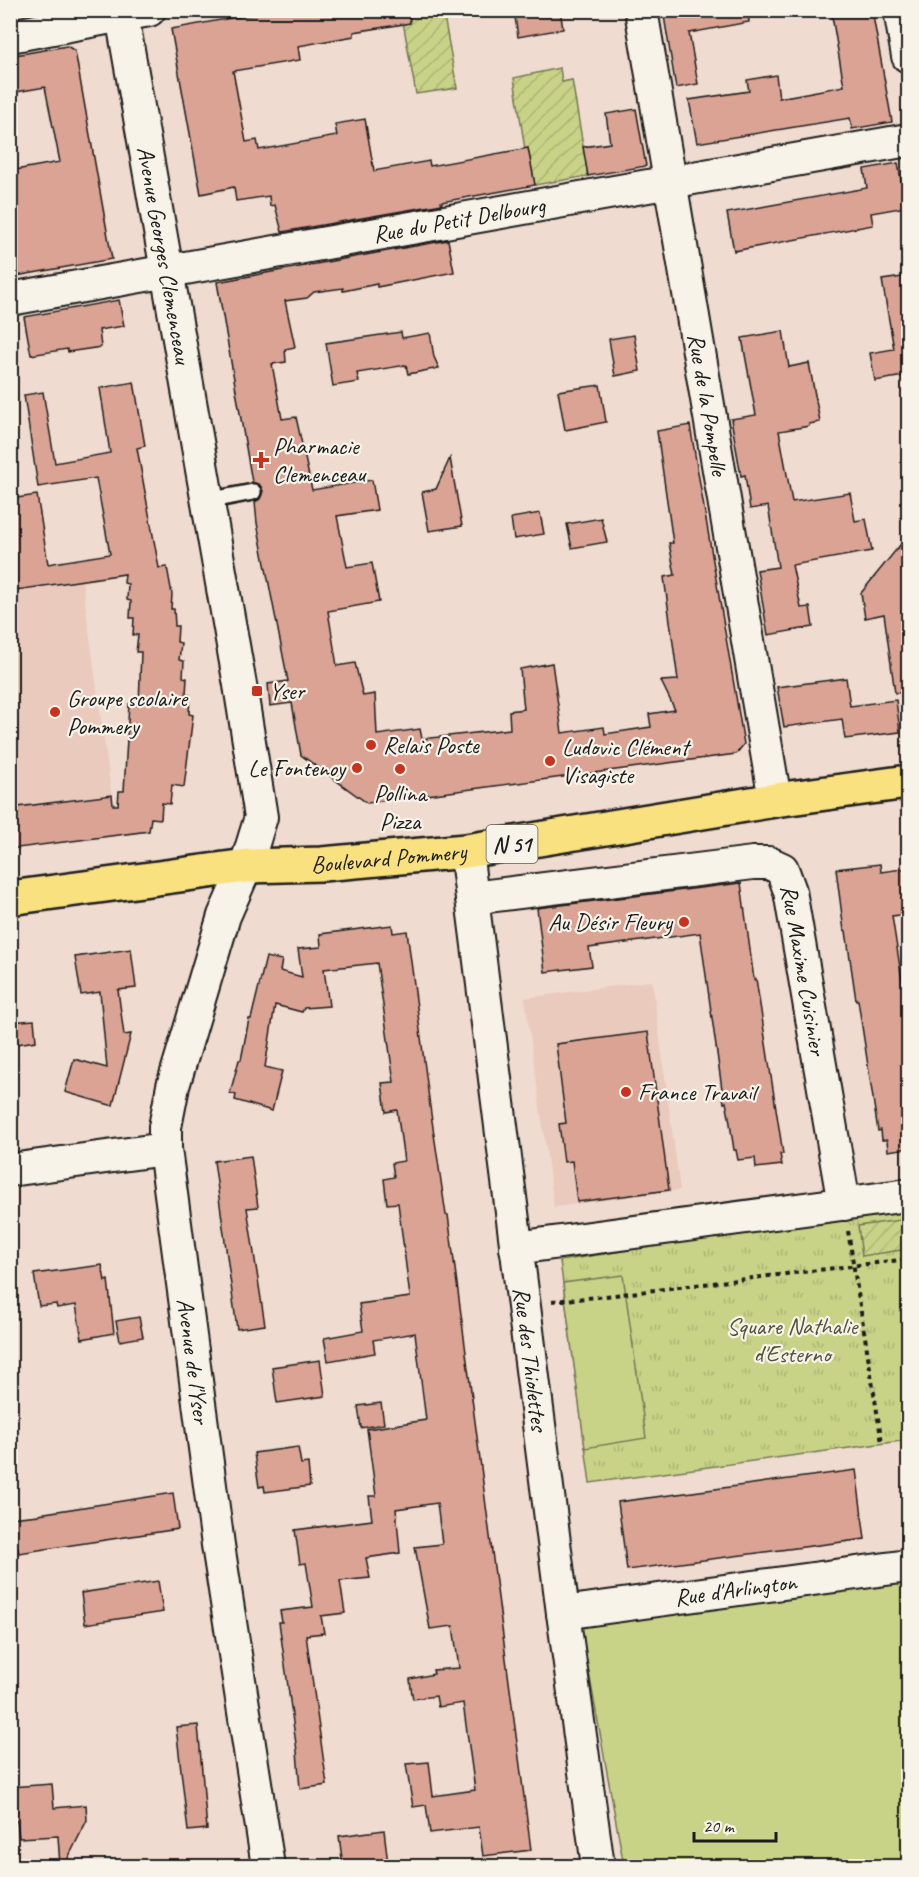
<svg xmlns="http://www.w3.org/2000/svg" width="919" height="1877" viewBox="0 0 919 1877" font-family="Caveat,sans-serif">
	<style>
		.built { fill: #e9cabd }
		.park { fill: url(#park-tufts); stroke: #727852; stroke-width: 1.5 }
		.garden { fill: url(#garden-furrows); stroke: #727852; stroke-width: 1.5 }
		.pitch { fill: #c8d387; stroke: #727852; stroke-width: 1.5 }
		.building { fill: #dba394; stroke: #1c1c1c; stroke-width: 1.5 }
		.lines { fill: none; stroke-linecap: round; stroke-linejoin: round }
		.service-casing { stroke: #1c1c1c; stroke-width: 20 }
		.minor-casing { stroke: #1c1c1c; stroke-width: 36 }
		.primary-casing { stroke: #1c1c1c; stroke-width: 38 }
		.path { stroke: #1c1c1c; stroke-width: 4; stroke-dasharray: 4.5 4.5; stroke-linecap: butt }
		.service { stroke: #f7f3e8; stroke-width: 15 }
		.minor { stroke: #f7f3e8; stroke-width: 32 }
		.primary { stroke: #fae180; stroke-width: 33 }
		.poi-dot { fill: #c8321e; stroke: #f7f3e8; stroke-width: 2 }
		.labels { text-anchor: middle; stroke-width: 4.5; stroke-linejoin: round; paint-order: stroke }
		.shield { fill: #f7f3e8; stroke: #5e5c59; stroke-width: 1.5 }
		.shield-label { font-size: 22px; font-weight: bold; fill: #1c1c1c }
		.street-label { font-size: 24px; fill: #1c1c1c; stroke: #f7f3e8 }
		.poi-label { font-size: 24px; fill: #1c1c1c; stroke: #f7f3e8; text-anchor: start }
		.park-label { font-size: 24px; fill: #50533c; stroke: #f7f3e8 }
	</style>
	<defs>
		<pattern id="park-tufts" width="24" height="20" patternUnits="userSpaceOnUse" patternTransform="scale(1.5)"><rect width="24" height="20" fill="#c8d387"/><path d="M3 7l-1-3M5 7V3M7 7l1-3M15 17l-1-3M17 17v-4M19 17l1-3" fill="none" stroke="#abb574"/></pattern>
		<pattern id="garden-furrows" width="10" height="10" patternUnits="userSpaceOnUse" patternTransform="scale(1.5)"><rect width="10" height="10" fill="#c8d387"/><path d="M-1 1l2-2M0 10L10 0M9 11l2-2" fill="none" stroke="#abb574"/></pattern>
	</defs>
	<rect width="100%" height="100%" fill="#efdbcf"/>
	<filter id="ink" filterUnits="userSpaceOnUse"><feTurbulence type="fractalNoise" baseFrequency=".0167" numOctaves="2"/><feDisplacementMap in="SourceGraphic" scale="12" xChannelSelector="R" yChannelSelector="G"/><feConvolveMatrix kernelMatrix="1 2 1 2 8 2 1 2 1" color-interpolation-filters="sRGB"/></filter>
	<g filter="url(#ink)">
		<g class="built">
			<path d="M10 485 28 588 82 580 117 835 11 849Z"/>
			<path d="M652 981 680 1190 554 1207 525 998Z"/>
		</g>
		<path class="park" d="M908 1209V1440L590 1483 560 1261 845 1215Z"/>
		<g class="garden">
			<path d="M401 11H443L457 88 416 94Z"/>
			<path d="M560 68 562 82 572 80 588 176 535 185 528 148 525 149 514 78Z"/>
			<path d="M908 1219V1249L862 1256 858 1226Z"/>
		</g>
		<g class="pitch">
			<path d="M623 1275 646 1438 585 1448 563 1283Z"/>
			<path d="M908 1579V1866H624L580 1623Z"/>
		</g>
		<g class="building">
			<path d="M275 10H409L410 23 354 32V36L298 46 300 60 233 71 246 142 257 140 259 150 337 136 335 124 365 119 374 171 429 161 430 166 528 148 535 185 441 202 442 204 282 232 275 205 270 206 269 196 236 201 234 187 201 194 171 29Z"/>
			<path d="M514 10H560L563 29 518 37Z"/>
			<path d="M663 10H748L749 22 689 33 698 84 676 88Z"/>
			<path d="M831 10H872L892 122 852 129 850 118 697 143 689 100 749 91 747 80 776 75 779 98 844 86Z"/>
			<path d="M67 46 75 51 112 259 10 277V171L60 162 45 87 10 93V56Z"/>
			<path d="M636 109 646 166 588 176 583 147 610 143 606 114Z"/>
			<path d="M898 163 906 207 871 213 873 225 734 251 727 213 867 188 864 169Z"/>
			<path d="M448 240 454 272 377 287V284L343 291V288L314 292 307 298 285 301 295 347 285 349 286 362 272 364 282 419 296 417 312 490 372 480 377 510 337 516 347 567 372 563 379 602 328 611 337 666 355 663 363 696 375 694 377 735 420 729 422 739 510 729 509 711 524 709 520 669 552 663 562 733 604 727 605 734 651 727 649 714 675 710 661 681 678 680 664 577 675 575 669 543H673L657 431 690 425 744 744 736 754 367 803 301 755 292 703 270 706 268 684 288 681 257 523 255 502 260 499 263 491 260 485 252 482 217 282Z"/>
			<path d="M909 276V375L875 381 870 353 894 349 882 280Z"/>
			<path d="M119 300 124 326 99 330 101 347 68 352 67 349 31 355 24 317Z"/>
			<path d="M783 331 789 367 809 363 820 422 809 424V426L779 431 792 502 850 493 855 521 866 519 872 551 792 565 801 608 810 607 813 627 768 635 757 570 778 567 768 506 750 509 745 475 741 476 731 419 756 415 742 338Z"/>
			<path d="M401 332 402 338 430 333 434 357 439 368 408 374 406 365 357 373 359 382 333 386 326 343Z"/>
			<path d="M634 335 640 371 615 376 609 339Z"/>
			<path d="M134 382 145 446 137 448 145 492 159 568 167 567 172 594 171 609H174L175 626H178L177 642 181 643 179 660 184 661 183 677 187 678 186 694 190 695 189 714 193 715 184 787 172 785 170 804 162 803 161 819 151 818 149 831 10 849V808L112 795 113 805H118L119 791H124L129 704 139 705 141 652H136L138 635H133L134 618H130L131 601 127 600 128 584 124 583 125 574 10 591V499L37 495 48 564 110 554 96 478 38 487 24 395 43 392 55 463 110 453 100 388Z"/>
			<path d="M600 385 606 422 565 430 558 391Z"/>
			<path d="M450 458 462 526 429 531 422 492 436 489Z"/>
			<path d="M540 513 544 534 514 539 511 518Z"/>
			<path d="M601 518 607 542 572 548 567 524Z"/>
			<path d="M909 534V692L895 693 884 614 865 618 861 593Z"/>
			<path d="M846 678 850 706 896 700 900 732 845 739 842 719 784 727 777 687Z"/>
			<path d="M880 864 881 872 909 868V914L892 916 909 1025V1148L888 1151 887 1140H882L881 1130 878 1131 858 1000H856L846 931H844L836 869Z"/>
			<path d="M741 883 754 980 756 979 783 1154H780L782 1165 756 1168 755 1158 738 1160 736 1150H734L729 1117 726 1102 724 1103 700 933 589 948 592 966 545 972 537 908Z"/>
			<path d="M392 925 393 933 407 931 431 1114 446 1215H448L531 1850 483 1856 479 1827 430 1833 426 1805 413 1807 409 1783 406 1764 429 1762 433 1796 475 1790 463 1703 438 1707 436 1696 413 1699 411 1688 410 1679 434 1674 433 1670 459 1668 453 1626 430 1629 415 1547 442 1544 437 1503 396 1509 400 1553 366 1558 370 1578 340 1581 345 1613 321 1616 324 1633 306 1635 327 1785 300 1789 297 1751 279 1622H282L280 1611 313 1607 306 1563 300 1564 295 1530 372 1520 369 1496H376L367 1429 426 1420 415 1333 373 1340 375 1353 328 1361 324 1338 363 1331 359 1304 410 1297 398 1203 387 1204 384 1179 394 1177 392 1163 404 1161 397 1110 386 1112 382 1083 394 1082 377 963 324 969 329 1006 304 1008 302 1012 275 1005 265 1067 282 1071 272 1111 235 1100 236 1095 230 1093 239 1060H241L249 1019H251L266 957 282 960 280 971 302 977 298 949 321 947 320 934Z"/>
			<path d="M131 949 136 988 118 990 124 1035 131 1034 113 1105H110L65 1092 74 1059 107 1068 100 992 81 995 75 957Z"/>
			<path d="M34 1020 36 1041 10 1045V1022Z"/>
			<path d="M648 1032 669 1190 577 1202 572 1161 564 1162 559 1124 566 1123 556 1044Z"/>
			<path d="M251 1156 258 1207 247 1208 265 1325 237 1329 214 1161Z"/>
			<path d="M102 1265 105 1281 108 1280 114 1333 82 1339 76 1305 57 1308 56 1304 39 1306 34 1274Z"/>
			<path d="M139 1317 143 1337 120 1341 116 1321Z"/>
			<path d="M320 1360 325 1396 277 1403 272 1367Z"/>
			<path d="M381 1403 384 1424 361 1428 358 1406Z"/>
			<path d="M298 1447 301 1464 308 1463 310 1486 265 1492 264 1486 259 1487 254 1453Z"/>
			<path d="M856 1470 865 1539 627 1570 618 1502Z"/>
			<path d="M173 1493 178 1529 19 1553 10 1524V1518L39 1515V1514Z"/>
			<path d="M158 1581 163 1612 85 1624 81 1593Z"/>
			<path d="M198 1725 207 1829 188 1831 176 1727Z"/>
			<path d="M52 1784 54 1808 86 1805 87 1820 64 1866H60L58 1836 19 1838 17 1821H10V1787Z"/>
			<path d="M384 1830 388 1864 343 1866 339 1836Z"/>
		</g>
		<g class="lines">
			<defs>
				<path id="service" d="M207 501 253 492"/>
				<g id="minor">
					<path id="s1" d="M121 10 240 685 261 817 246 866 224 916 173 1086 165 1127V1149L218 1545 268 1866"/>
					<path id="s2" d="M641 10 775 800"/>
					<path d="M900 10 908 56"/>
					<path d="M10 36 149 10"/>
					<path id="s3" d="M10 299 908 140"/>
					<path id="s4" d="M466 851 563 1613 598 1866"/>
					<path id="s5" d="M472 898 753 863H769L782 869 790 891 844 1204"/>
					<path d="M10 1170 165 1149"/>
					<path d="M516 1248 908 1195"/>
					<path id="s6" d="M563 1613 908 1566"/>
				</g>
				<g id="primary">
					<path id="s7" d="M10 898 246 866 322 864 466 851 775 800 908 782"/>
				</g>
			</defs>
			<use href="#service" class="service-casing"/>
			<use href="#minor" class="minor-casing"/>
			<use href="#primary" class="primary-casing"/>
			<g class="path">
				<path d="M848 1231 882 1443"/>
				<path d="M552 1301 598 1297 908 1259"/>
			</g>
			<use href="#service" class="service"/>
			<use href="#minor" class="minor"/>
			<use href="#primary" class="primary"/>
		</g>
	</g>
	<g class="poi-dot">
		<path d="M258 451h6v6h6v6h-6v6h-6v-6h-6v-6h6z"/>
		<rect x="251" y="685" width="12" height="12" rx="3"/>
		<circle cx="55" cy="712" r="6"/>
		<circle cx="371" cy="745" r="6"/>
		<circle cx="550" cy="761" r="6"/>
		<circle cx="357" cy="768" r="6"/>
		<circle cx="400" cy="769" r="6"/>
		<circle cx="684" cy="922" r="6"/>
		<circle cx="626" cy="1092" r="6"/>
	</g>
	<g class="labels">
		<rect class="shield" x="486.5" y="825" width="51" height="38" rx="4.5"/>
		<g class="shield-label">
			<text x="512" y="852">N 51</text>
		</g>
		<g class="street-label">
			<text dy="8" stroke="none"><textPath href="#s3" startOffset="456">Rue du Petit Delbourg</textPath></text>
			<text dy="8" stroke="none"><textPath href="#s1" startOffset="249">Avenue Georges Clemenceau</textPath></text>
			<text dy="8" stroke="none"><textPath href="#s2" startOffset="400">Rue de la Pompelle</textPath></text>
			<text dy="8" stroke="none"><textPath href="#s7" startOffset="381">Boulevard Pommery</textPath></text>
			<text dy="8" stroke="none"><textPath href="#s5" startOffset="417">Rue Maxime Cuisinier</textPath></text>
			<text dy="8" stroke="none"><textPath href="#s4" startOffset="512">Rue des Thiolettes</textPath></text>
			<text dy="8" stroke="none"><textPath href="#s1" startOffset="1380">Avenue de l'Yser</textPath></text>
			<text dy="8" stroke="none"><textPath href="#s6" startOffset="174">Rue d'Arlington</textPath></text>
		</g>
		<g class="poi-label">
			<text x="273" y="454">Pharmacie<tspan x="273" dy="28">Clemenceau</tspan></text>
			<text x="269" y="699">Yser</text>
			<text x="67" y="706">Groupe scolaire<tspan x="67" dy="28">Pommery</tspan></text>
			<text x="383" y="753">Relais Poste</text>
			<text x="562" y="755">Ludovic Clément<tspan x="562" dy="28">Visagiste</tspan></text>
			<text x="345" y="776" text-anchor="end">Le Fontenoy</text>
			<text x="400" y="801" text-anchor="middle">Pollina<tspan x="400" dy="28">Pizza</tspan></text>
			<text x="672" y="930" text-anchor="end">Au Désir Fleury</text>
			<text x="638" y="1100">France Travail</text>
		</g>
		<g class="park-label">
			<text x="792" y="1334">Square Nathalie<tspan x="792" dy="28">d'Esterno</tspan></text>
		</g>
	</g>
	<rect width="919" height="1877" fill="none" stroke="#f7f3e8" stroke-width="36"/>
	<rect x="18" y="18" width="883" height="1841" fill="none" stroke="#1c1c1c" stroke-width="2" filter="url(#ink)"/>
	<path d="M694 1832v9h82v-9" fill="none" stroke="#1c1c1c" stroke-width="3"/>
	<text x="703" y="1832" font-size="18" fill="#1c1c1c" stroke="#f7f3e8" stroke-width="4.5" paint-order="stroke">20 m</text>
</svg>
